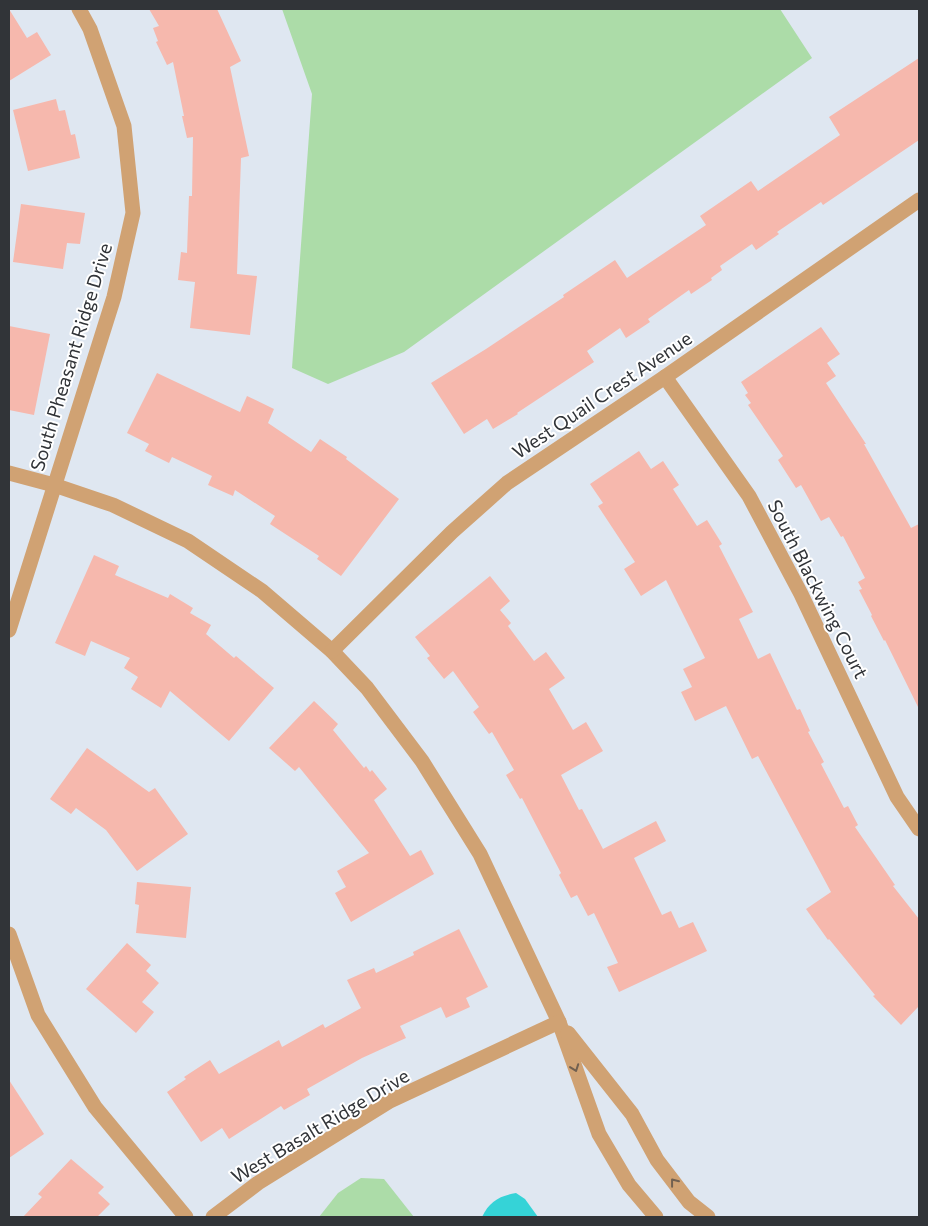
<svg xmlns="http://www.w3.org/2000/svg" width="928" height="1226" viewBox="0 0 928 1226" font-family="Commissioner,sans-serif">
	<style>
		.green { fill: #acdca8 }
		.water { fill: #35d3d7 }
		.building { fill: #f6b8ad }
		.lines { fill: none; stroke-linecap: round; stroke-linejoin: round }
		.minor { stroke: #d0a273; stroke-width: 15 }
		.oneway { stroke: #716050 }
		.labels { text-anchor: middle; stroke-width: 4; stroke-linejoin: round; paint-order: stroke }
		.street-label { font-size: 19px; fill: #313438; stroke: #fff }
	</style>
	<rect width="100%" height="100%" fill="#dfe7f1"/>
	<g class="green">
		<path d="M282 9H780L812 58 404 352 328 384 292 368 312 94Z"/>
		<path d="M361 1178 384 1179 414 1217H319L338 1193Z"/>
	</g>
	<path class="water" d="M516 1193 525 1199 538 1217H482C489 1202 499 1196 516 1193Z"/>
	<g class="building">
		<path d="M9 9 27 38 37 32 51 55 9 81Z"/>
		<path d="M149 9H217L241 61 230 67 249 156 241 158 237 274 257 276 250 335 190 328 195 282 178 280 181 252 187 253 189 196H192L193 137 187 138 182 116H184L173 62 167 65 156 42 158 41 153 28 159 26Z"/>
		<path d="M919 58V140L823 205 821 202 777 232 779 234 756 250 752 244 720 266 722 270 711 278 712 280 691 294 689 290 648 319 650 322 626 338 620 328 587 351 594 362 517 413 518 414 493 429 487 419 464 434 431 383 486 349 564 297 563 295 615 260 627 278 706 225 700 216 751 181 758 191 840 135 829 117Z"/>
		<path d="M56 99 59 111 65 110 71 135 75 134 80 158 28 171 13 110Z"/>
		<path d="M21 204 85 213 80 244 67 243 63 269 13 262Z"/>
		<path d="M9 326 50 334 34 415 9 410Z"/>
		<path d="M821 327 840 354 827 363 836 376 826 383 866 444H864L911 528 919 524V709L885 640 884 641 871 616 872 615 859 590 862 589 858 582 865 578 843 536 841 537 829 517 821 521 801 485 796 488 778 460 783 456 748 405 751 403 745 395 748 393 741 382Z"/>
		<path d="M157 373 240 412 247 396 274 409 268 423 311 452 320 439 347 457 346 459 399 499 341 576 317 559 319 556 270 524 275 516 235 490 233 496 208 485 212 476 172 457 169 463 145 451 149 444 127 433Z"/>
		<path d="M639 451 651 469 663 461 679 485 673 489 697 526 707 520 722 544 719 546 753 612 739 619 758 659 770 653 797 710 800 709 810 731 808 732 824 762 821 764 844 808 848 806 858 825 855 827 895 885 893 886 919 919V1006L901 1025 873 996 875 995 829 939 828 940 806 909 831 892 758 756 752 759 726 706 695 721 681 692 692 687 683 669 705 658 666 580 641 596 624 569 635 562 598 506 603 503 590 484Z"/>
		<path d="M94 555 119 566 115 575 168 598 170 594 193 608 190 613 211 625 206 634 234 658 236 656 274 688 229 741 170 691 161 708 131 689 138 677 124 668 130 658 91 641 85 656 55 643Z"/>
		<path d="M490 576 510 601 500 610 511 623 508 626 534 661 546 652 565 678 549 689 573 730 586 722 603 751 561 775 579 810 582 809 603 849 656 821 666 841 634 858 662 915 671 911 679 928 693 922 707 951 619 992 607 967 618 963 594 913 588 916 577 895 571 898 559 875 561 873 522 798 520 799 506 775 514 770 492 732 489 734 473 712 479 707 453 671 444 679 427 658 430 656 415 637Z"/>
		<path d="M314 701 338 724 333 730 364 768 366 766 370 772 372 770 387 789 374 800 410 856 421 850 434 874 351 922 335 893 346 887 337 871 369 853 299 767 295 771 269 748Z"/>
		<path d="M87 748 149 792 155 788 188 834 137 871 106 830 76 808 71 814 50 799Z"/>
		<path d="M137 882 191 887 186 938 136 933 139 905 135 904Z"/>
		<path d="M459 929 488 987 466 998 470 1007 446 1018 441 1007 400 1026 406 1038 362 1058 307 1089 310 1095 284 1110 281 1106 229 1139 222 1128 201 1142 167 1092 186 1079 184 1077 210 1060 219 1074 279 1040 282 1047 323 1024 325 1028 361 1008 347 980 374 968 376 973 414 955 413 952Z"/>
		<path d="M127 943 151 965 146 971 159 983 142 1002 154 1012 136 1033 86 989Z"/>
		<path d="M9 1080 44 1134 9 1158Z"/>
		<path d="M71 1159 104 1187 98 1193 110 1204 97 1217H23L42 1197 38 1194Z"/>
	</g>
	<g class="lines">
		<g class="minor">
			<path d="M665 377 749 496 801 594 897 797 919 829"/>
			<path d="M9 473 54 485 113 505 188 541 262 591 332 651 367 688 422 761 480 854 559 1022 599 1134 629 1185 656 1217"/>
			<path d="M9 630 114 297 133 213 124 126 90 29 79 9"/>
			<path d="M332 651 452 532 507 483 665 377 919 200"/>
			<path d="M9 934 38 1015 95 1107 186 1217"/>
			<path d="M568 1033 632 1114 657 1160 689 1202 708 1217"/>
			<path d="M213 1217 258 1183 390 1101 559 1022"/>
		</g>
	</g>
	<defs><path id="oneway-chevron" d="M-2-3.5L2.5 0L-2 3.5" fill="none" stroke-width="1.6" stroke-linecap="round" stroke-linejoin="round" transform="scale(1.25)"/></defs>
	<g class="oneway">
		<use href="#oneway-chevron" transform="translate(575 1068) rotate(70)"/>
		<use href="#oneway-chevron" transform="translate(674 1182) rotate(-128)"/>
	</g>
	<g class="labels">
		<g class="street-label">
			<text transform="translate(71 357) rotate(-73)" y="7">South Pheasant Ridge Drive</text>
			<text transform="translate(602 395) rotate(-34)" y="7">West Quail Crest Avenue</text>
			<text transform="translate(818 589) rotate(63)" y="7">South Blackwing Court</text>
			<text transform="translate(320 1126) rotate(-31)" y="7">West Basalt Ridge Drive</text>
		</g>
	</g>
	<rect width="928" height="1226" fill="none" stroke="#313438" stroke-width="20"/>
</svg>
